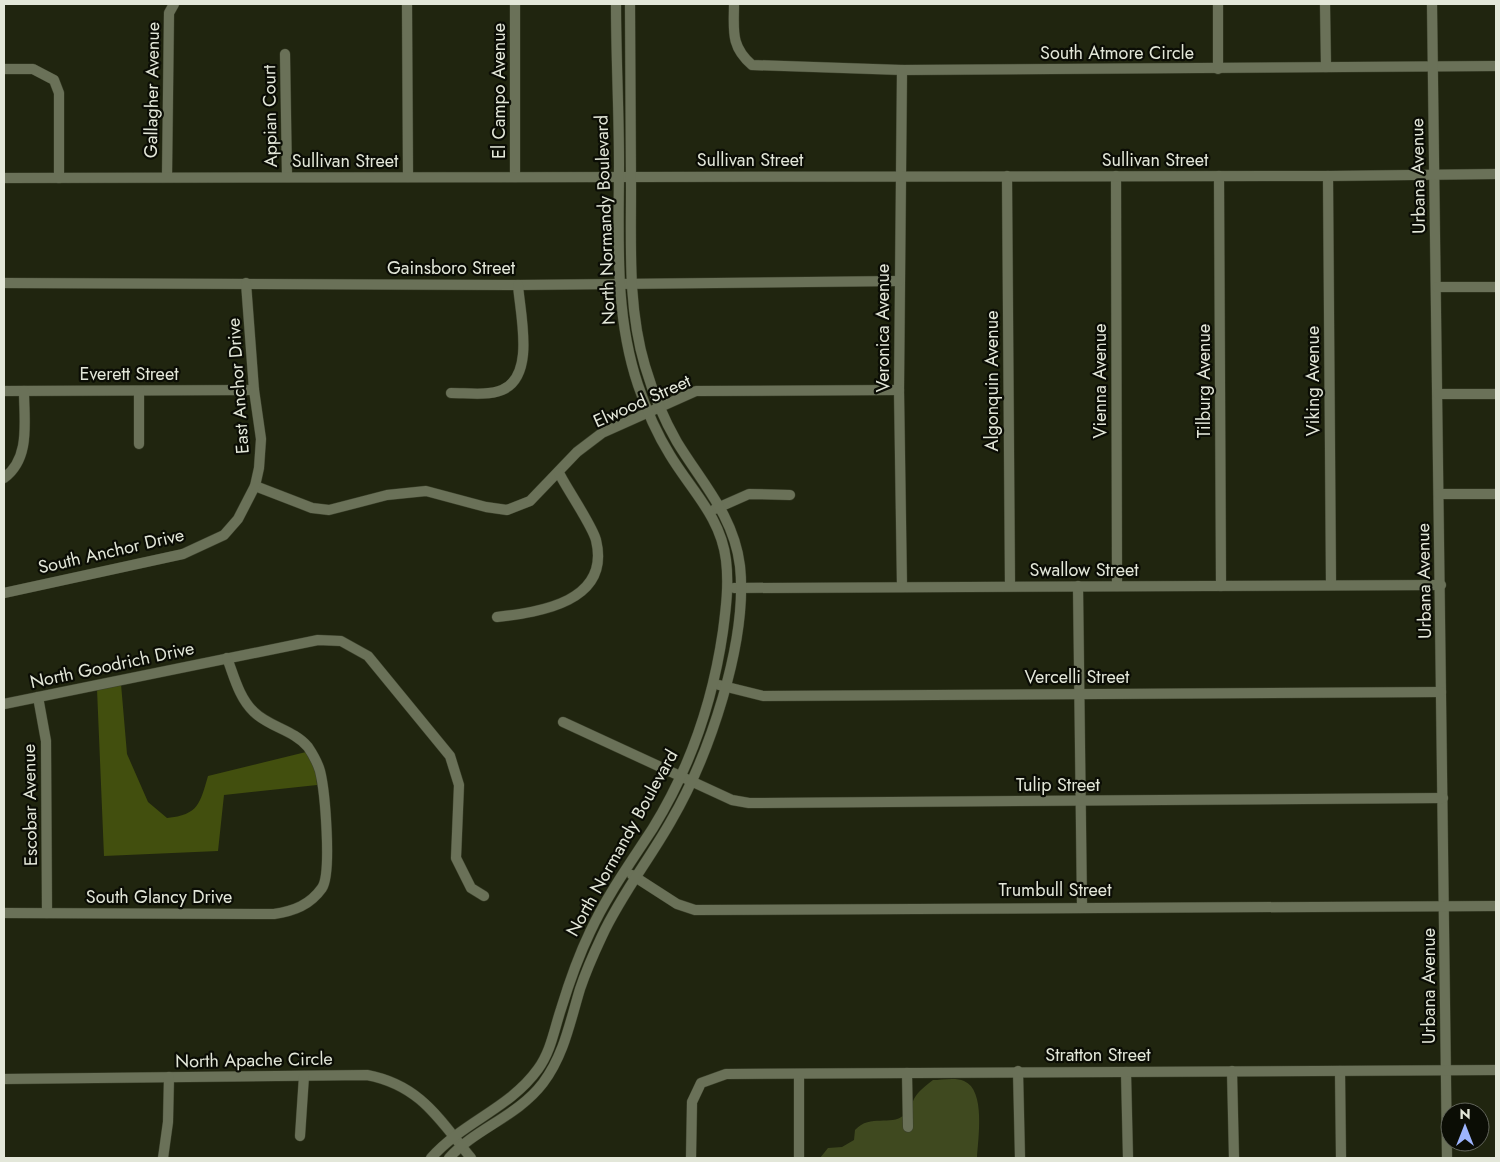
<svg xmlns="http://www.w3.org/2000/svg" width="1500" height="1162" viewBox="0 0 1500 1162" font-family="Jost,sans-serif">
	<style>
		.green { fill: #3f491f }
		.forest { fill: #424f0e }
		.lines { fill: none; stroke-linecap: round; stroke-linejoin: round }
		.minor-casing { stroke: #3b402b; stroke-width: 11 }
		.minor { stroke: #6a7158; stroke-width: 10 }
		.labels { text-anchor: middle; stroke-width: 4.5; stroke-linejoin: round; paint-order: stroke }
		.street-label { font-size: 18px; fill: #e3e7d9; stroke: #0b0d05 }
	</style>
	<rect width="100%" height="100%" fill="#20250f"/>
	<path class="green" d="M933 1080C941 1080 956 1077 964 1081 986 1090 978 1139 977 1158H820L828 1148 842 1147 854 1140 855 1130C871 1113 890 1127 904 1115V1131H911C911 1102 909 1098 933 1080Z"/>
	<path class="forest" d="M121 684 127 754 148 802 167 818C199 815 200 803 208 776L306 752 316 772 317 785 224 795 218 851 104 856 97 689Z"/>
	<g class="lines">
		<defs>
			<g id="minor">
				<path d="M407 4 408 177"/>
				<path d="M515 4V177"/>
				<path d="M734 4C734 30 730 46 752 65L902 70 1496 66"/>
				<path d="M1218 4V69"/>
				<path d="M1325 4 1326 67"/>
				<path d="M1432 4 1447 1158"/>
				<path d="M285 54 287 177"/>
				<path d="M4 69H33L54 80 59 93V178"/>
				<path d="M902 70 899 390 902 587"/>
				<path d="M1007 176 1010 586"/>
				<path d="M1116 176 1117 586"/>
				<path d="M1219 176 1221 586"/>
				<path d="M1328 176 1331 585"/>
				<path d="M167 177 169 13 174 4"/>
				<path d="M4 178 1328 176 1496 174"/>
				<path d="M4 283 518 285 899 281"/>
				<path d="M1437 287H1496"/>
				<path d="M4 391 254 390"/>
				<path d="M139 391V444"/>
				<path d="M451 393C467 393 487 396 502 390 536 376 520 314 518 285"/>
				<path d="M1438 394H1496"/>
				<path d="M4 478C31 458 24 421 24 391"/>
				<path d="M255 486 312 508 329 510 387 495 426 491 486 507 507 510 530 501 577 452 602 433 696 391 899 390"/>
				<path d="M1439 494H1496"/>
				<path d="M715 509 749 494 790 495"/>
				<path d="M1078 586 1082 906"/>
				<path d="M734 588 1441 585"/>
				<path d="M4 593 183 554 224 535 238 519 255 486 259 468 261 439 254 390 246 283"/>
				<path d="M497 617C540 612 611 602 596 540 592 525 567 489 559 473"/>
				<path d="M719 685 763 696 1441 692"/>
				<path d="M38 697 46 741 47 913"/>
				<path d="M4 704 318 640 341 641 368 656 450 756 459 785 456 858 471 888 484 896"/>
				<path d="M563 722 732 800 749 803 1443 798"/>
				<path d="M632 875 677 904 695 910 1496 906"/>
				<path d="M4 913 274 914C294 911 310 905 322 888 332 873 325 791 320 771 318 764 312 753 308 747 294 730 269 727 254 712 239 698 234 676 227 658"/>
				<path d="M1018 1071 1020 1158"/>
				<path d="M1232 1071 1234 1158"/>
				<path d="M1340 1071 1341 1158"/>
				<path d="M1126 1072 1128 1158"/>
				<path d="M907 1073 908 1127"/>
				<path d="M799 1075V1158"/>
				<path d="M4 1079 367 1075C420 1085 439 1119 471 1158"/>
				<path d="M300 1136 304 1076"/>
				<path d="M163 1158 168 1122 169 1077"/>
				<path d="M431 1158C464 1121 509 1109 538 1069 551 1051 554 1030 561 1009 569 983 578 957 590 932 607 895 631 862 653 828 690 768 713 700 723 631 726 608 729 584 726 560 721 517 691 490 670 455 657 434 646 409 638 385 614 314 619 238 619 164 619 110 616 57 616 4"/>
				<path d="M449 1158C476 1128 517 1117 543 1083 564 1055 570 1022 580 989 586 971 594 953 602 936 621 895 649 860 671 821 709 756 748 642 740 566 734 516 702 483 677 442 663 418 653 393 645 366 628 309 631 248 631 189 631 127 630 65 630 4"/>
				<path d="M691 1158 692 1102 701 1083 726 1074 1496 1070"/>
			</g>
		</defs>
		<use href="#minor" class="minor-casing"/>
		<use href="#minor" class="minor"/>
	</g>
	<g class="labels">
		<g class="street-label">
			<text x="1117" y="59">South Atmore Circle</text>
			<text transform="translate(152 90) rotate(-89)" y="6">Gallagher Avenue</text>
			<text transform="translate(499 91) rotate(-90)" y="6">El Campo Avenue</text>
			<text transform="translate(270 116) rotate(-91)" y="6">Appian Court</text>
			<text x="750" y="166">Sullivan Street</text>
			<text x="1155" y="166">Sullivan Street</text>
			<text x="345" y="167">Sullivan Street</text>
			<text transform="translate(1418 176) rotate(-91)" y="6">Urbana Avenue</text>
			<text transform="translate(605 220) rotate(-92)" y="6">North Normandy Boulevard</text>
			<text x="451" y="274">Gainsboro Street</text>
			<text transform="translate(883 328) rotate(-90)" y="6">Veronica Avenue</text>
			<text x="129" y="380">Everett Street</text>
			<text transform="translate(992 381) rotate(-90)" y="6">Algonquin Avenue</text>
			<text transform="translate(1100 381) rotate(-90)" y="6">Vienna Avenue</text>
			<text transform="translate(1204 381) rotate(-90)" y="6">Tilburg Avenue</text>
			<text transform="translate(1313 381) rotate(-90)" y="6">Viking Avenue</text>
			<text transform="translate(238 386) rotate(-94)" y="6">East Anchor Drive</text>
			<text transform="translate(642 401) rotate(-24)" y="6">Elwood Street</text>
			<text transform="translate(111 551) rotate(-13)" y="6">South Anchor Drive</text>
			<text x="1084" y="576">Swallow Street</text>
			<text transform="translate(1424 581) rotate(-91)" y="6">Urbana Avenue</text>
			<text transform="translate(112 665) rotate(-12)" y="6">North Goodrich Drive</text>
			<text x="1077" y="683">Vercelli Street</text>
			<text x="1058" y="791">Tulip Street</text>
			<text transform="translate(30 805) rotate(-91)" y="6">Escobar Avenue</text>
			<text transform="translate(622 843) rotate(-61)" y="6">North Normandy Boulevard</text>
			<text x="1055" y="896">Trumbull Street</text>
			<text x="159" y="903">South Glancy Drive</text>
			<text transform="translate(1429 986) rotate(-90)" y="6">Urbana Avenue</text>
			<text x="1098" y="1061">Stratton Street</text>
			<text transform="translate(254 1060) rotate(-1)" y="6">North Apache Circle</text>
		</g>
	</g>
	<rect width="1500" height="1162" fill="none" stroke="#e3e7d9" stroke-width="10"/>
	<g transform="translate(1465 1127)"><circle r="24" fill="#0b0d05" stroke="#61645a"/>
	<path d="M0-4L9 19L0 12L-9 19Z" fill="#9db4fd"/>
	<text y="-8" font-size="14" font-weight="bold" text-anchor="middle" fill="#e3e7d9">N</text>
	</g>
</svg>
